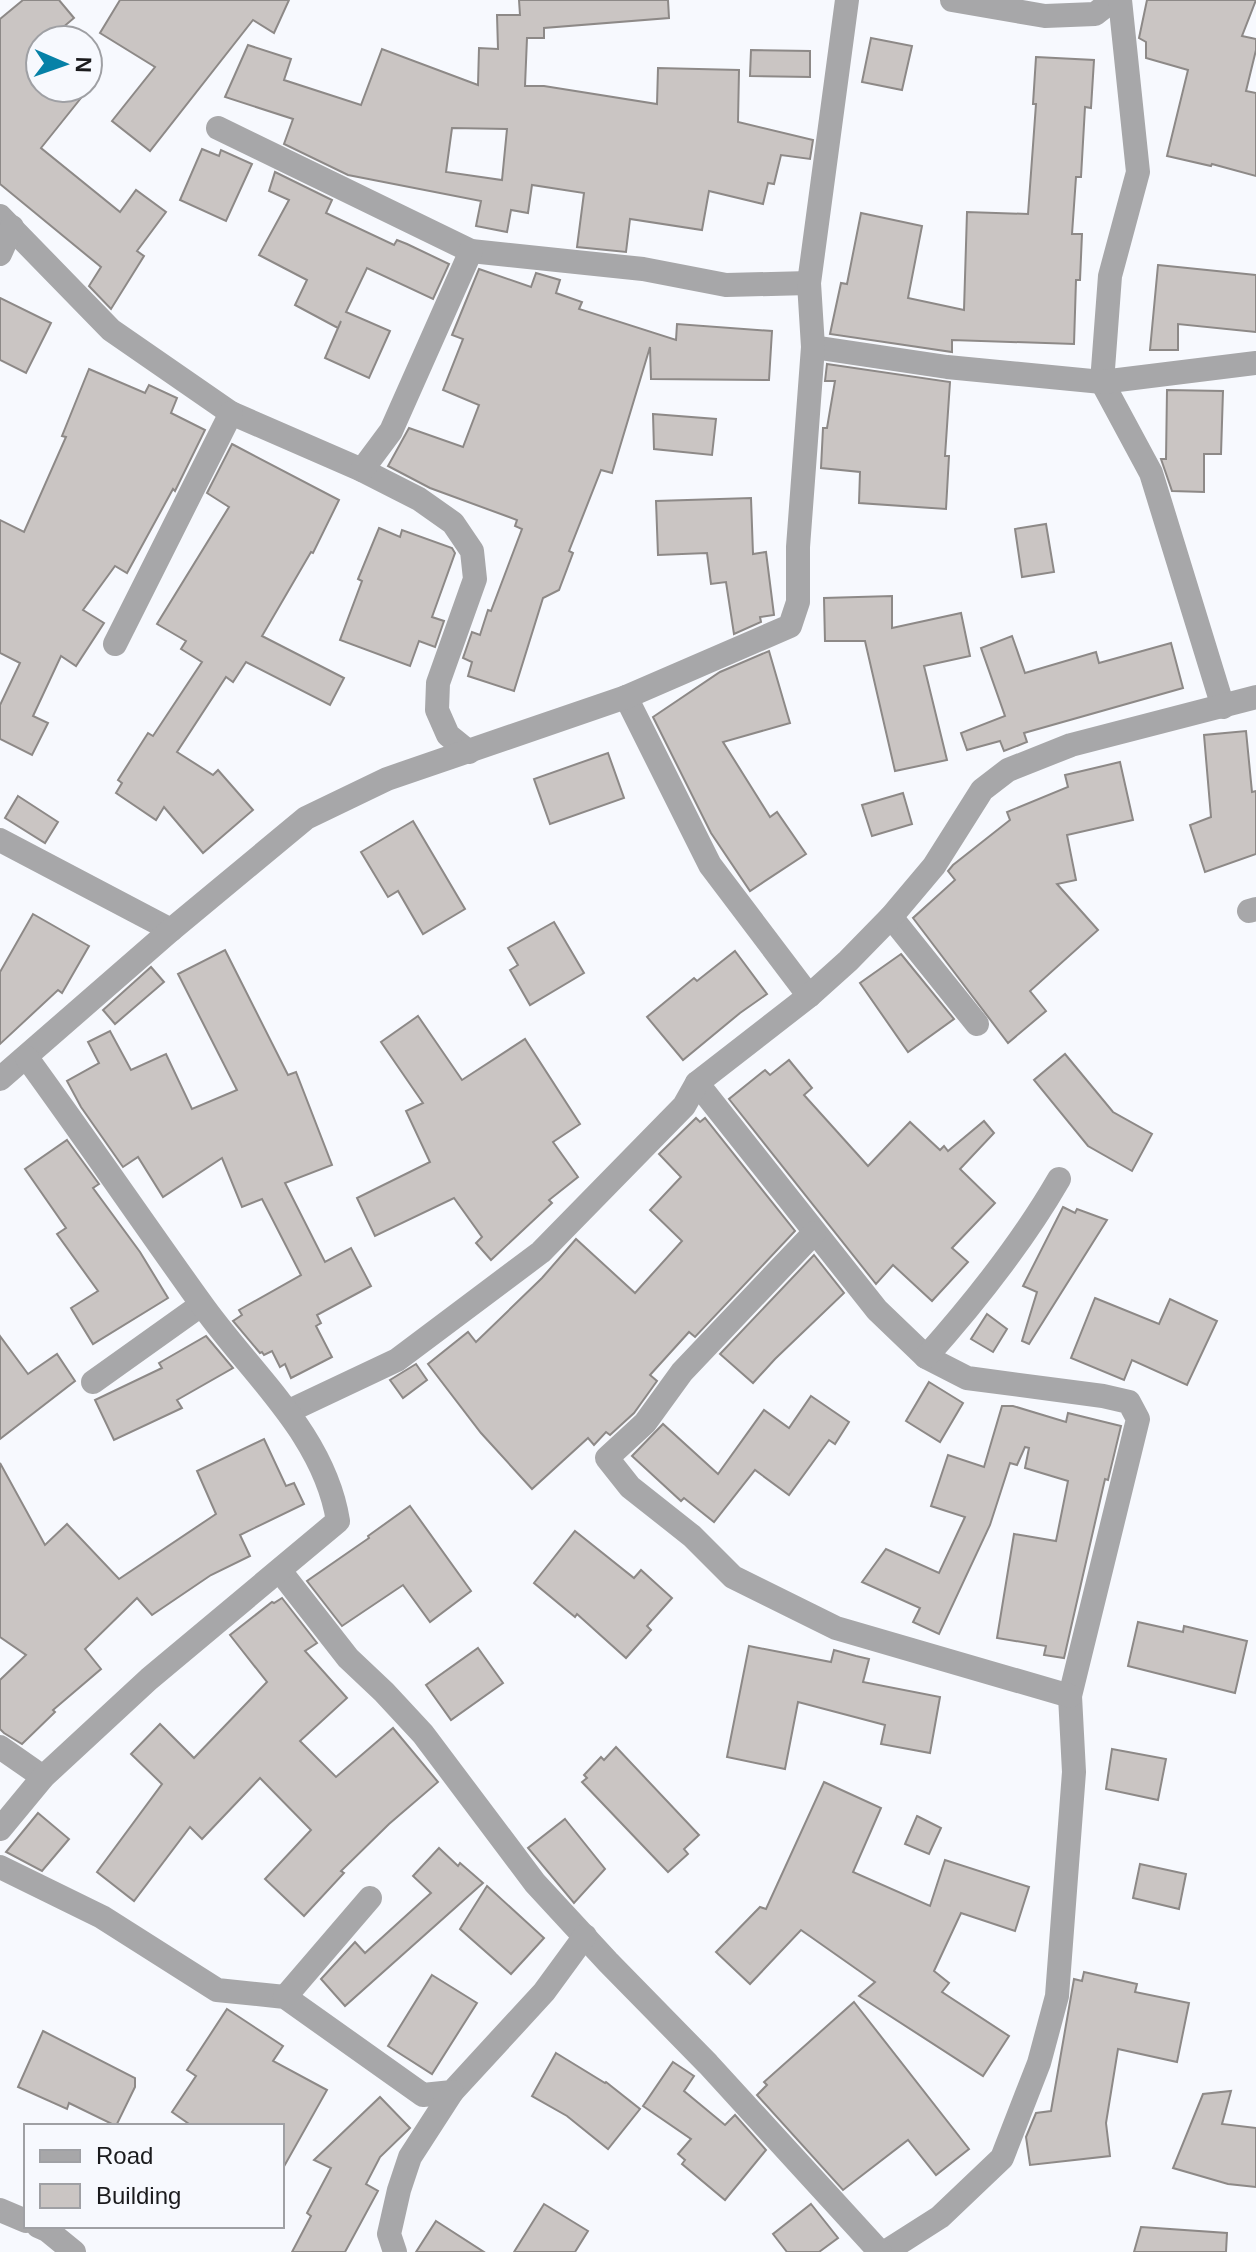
<svg xmlns="http://www.w3.org/2000/svg" width="1256" height="2252" viewBox="0 0 1256 2252" font-family="Helvetica,sans-serif">
	<style>
		.building { fill: #cac5c3; stroke: #8d8987; stroke-width: 2; fill-rule: evenodd }
		.lines { fill: none; stroke-linecap: round; stroke-linejoin: round }
		.minor { stroke: #a7a7a9; stroke-width: 24 }
	</style>
	<rect width="100%" height="100%" fill="#f7f9fe"/>
	<g class="building">
		<path d="M23 0H59L74 18 48 40H40V88H69L81 98 41 148 120 212 136 190 166 212 137 251 144 256 111 309 89 286 101 267 0 184V19Z"/>
		<path d="M120 0H289L274 33 253 20 150 151 112 121 155 67 100 33Z"/>
		<path d="M519 0H668L669 18 544 28V38H527L525 86H544L657 104 658 68 739 70 738 122 813 140 810 159 781 155 774 184 768 183 763 204 709 191 702 230 630 219 626 252 577 247 584 193 532 185 528 213 511 210 507 232 476 226 481 201 348 175 284 144 293 119 225 97 248 45 291 59 284 80 361 105 382 49 478 85 479 48 498 49 497 15H520ZM452 128 507 129 502 180 446 172Z"/>
		<path d="M1147 0H1256L1242 36 1256 39V50L1246 91 1256 93V176L1212 164 1211 166 1167 156 1188 70 1146 58V42L1139 38Z"/>
		<path d="M871 38 912 46 902 90 862 82Z"/>
		<path d="M751 50 810 51V77L750 76Z"/>
		<path d="M1036 57 1094 60 1091 108 1085 107 1081 177H1076L1072 234H1082L1080 280H1076L1074 344 952 340V352L830 334 841 283 847 284 861 213 922 226 908 298 964 310 967 212 1028 214 1036 104H1033Z"/>
		<path d="M202 149 219 156 221 150 252 164 226 221 180 200Z"/>
		<path d="M275 172 332 200 326 213 394 245 397 240 407 244 449 264 433 299 367 268 346 312 390 331 369 378 325 358 341 321 338 328 295 305 307 280 259 255 289 200 269 191Z"/>
		<path d="M1158 265 1256 275V332L1178 324V350H1150Z"/>
		<path d="M479 269 531 287 536 273 560 280 556 293 582 302 579 309 676 340 677 324 772 331 769 380 651 379 650 347 612 473 601 470 569 551 573 553 559 590 543 598 514 691 468 676 472 662 463 658 472 632 480 635 488 610 491 611 522 529 515 526 517 520 430 488 388 466 409 428 463 447 479 405 443 390 463 339 452 335Z"/>
		<path d="M0 298 51 323 26 373 0 360Z"/>
		<path d="M827 364 950 382 945 456H949L946 509 859 503 860 472 821 468 823 428H827L835 381H825Z"/>
		<path d="M89 369 145 393 149 385 177 398 171 413 205 430 175 491 173 489 127 573 115 566 83 610 104 623 76 666 61 656 33 716 48 723 32 755 0 739V705L20 663 0 653V520L24 532 66 437 62 436Z"/>
		<path d="M1167 390 1223 391 1221 454H1204V492L1172 491 1161 459H1166Z"/>
		<path d="M653 414 716 419 712 455 654 449Z"/>
		<path d="M232 444 339 500 313 553 311 552 262 636 344 678 330 705 246 662 233 682 226 677 177 752 213 775 218 770 253 810 203 853 164 807 156 820 116 793 122 783 118 780 148 733 153 736 202 662 181 649 186 641 157 624 229 507 207 493Z"/>
		<path d="M751 498 753 554 766 552 774 615 760 617 761 622 734 634 726 582 711 584 707 553 658 555 656 501Z"/>
		<path d="M1046 524 1054 572 1022 577 1015 529Z"/>
		<path d="M379 528 400 537 402 530 452 548 455 553 432 617 444 621 435 647 419 641 410 666 340 640 362 581 358 579Z"/>
		<path d="M892 596V628L961 613 970 656 924 666 947 760 895 771 865 641H825L824 598Z"/>
		<path d="M1012 636 1025 673 1096 652 1099 663 1171 643 1183 688 1024 733 1027 742 1004 751 1000 741 967 750 961 733 1005 716 981 648Z"/>
		<path d="M769 651 790 723 723 742 770 817 777 812 806 854 750 891 711 833 653 717 720 672Z"/>
		<path d="M1246 731 1252 792 1256 791V854L1205 872 1190 825 1211 817 1204 735Z"/>
		<path d="M608 753 624 798 550 824 534 779Z"/>
		<path d="M1120 762 1133 820 1067 835 1076 880 1057 884 1098 930 1030 991 1046 1011 1008 1043 913 918 955 880 948 871 953 865 1010 820 1007 812 1068 787 1065 775Z"/>
		<path d="M903 793 912 824 872 836 862 805Z"/>
		<path d="M18 796 58 822 45 843 5 818Z"/>
		<path d="M413 821 465 909 423 934 398 891 388 897 361 852Z"/>
		<path d="M33 914 89 946 62 993 58 990 0 1044V972Z"/>
		<path d="M554 922 584 973 530 1005 510 970 518 965 508 948Z"/>
		<path d="M225 950 288 1075 296 1072 332 1165 285 1183 325 1262 351 1248 371 1286 317 1315 321 1323 316 1326 332 1357 291 1378 285 1364 280 1367 272 1351 264 1355 262 1352 260 1353 233 1321 242 1315 239 1310 301 1275 262 1199 242 1207 222 1158 163 1197 138 1157 123 1167 81 1107 67 1081 99 1063 88 1042 110 1031 131 1070 166 1054 192 1109 237 1090 178 974Z"/>
		<path d="M735 951 767 994 740 1013 683 1060 647 1017 694 978 697 981Z"/>
		<path d="M901 954 954 1019 908 1052 860 983Z"/>
		<path d="M151 967 164 982 115 1024 103 1010Z"/>
		<path d="M418 1016 462 1080 525 1039 580 1124 553 1142 578 1177 549 1200 552 1203 491 1260 476 1243 482 1237 454 1198 375 1236 357 1198 430 1162 406 1111 423 1103 381 1042Z"/>
		<path d="M1065 1054 1113 1112 1152 1134 1132 1171 1088 1146 1034 1080Z"/>
		<path d="M789 1060 812 1088 804 1095 868 1166 910 1122 940 1150 944 1146 948 1151 984 1121 994 1133 960 1169 995 1203 952 1248 968 1262 932 1301 893 1265 876 1284 729 1099 765 1070 770 1075Z"/>
		<path d="M696 1118 700 1122 705 1118 795 1231 695 1337 689 1332 650 1375 657 1381 634 1413 610 1435 606 1432 594 1445 588 1438 532 1489 481 1433 428 1364 468 1332 476 1342 542 1278 576 1239 635 1293 682 1241 650 1210 681 1177 659 1154Z"/>
		<path d="M67 1140 99 1184 93 1188 140 1252 168 1298 93 1344 71 1308 98 1291 57 1234 66 1228 25 1169Z"/>
		<path d="M1063 1207 1075 1213 1077 1209 1107 1220 1029 1344 1022 1341 1037 1292 1023 1286Z"/>
		<path d="M814 1255 844 1293 775 1359 753 1383 720 1354Z"/>
		<path d="M1095 1298 1159 1324 1170 1299 1217 1321 1187 1385 1132 1360 1124 1380 1071 1358Z"/>
		<path d="M987 1314 1007 1329 993 1352 971 1339Z"/>
		<path d="M0 1336 28 1374 57 1354 75 1381 0 1439Z"/>
		<path d="M206 1336 233 1368 177 1400 182 1408 114 1440 95 1400 162 1368 159 1363Z"/>
		<path d="M416 1364 427 1380 403 1398 390 1380Z"/>
		<path d="M929 1382 963 1403 940 1442 906 1421Z"/>
		<path d="M811 1396 849 1422 835 1444 829 1440 789 1495 755 1470 714 1522 684 1498 681 1501 632 1456 663 1424 718 1474 764 1410 789 1428Z"/>
		<path d="M1002 1406H1013L1066 1422 1068 1413 1121 1426 1108 1480 1105 1479 1064 1658 1044 1655 1046 1646 997 1638 1014 1534 1056 1541 1068 1481 1025 1468 1029 1448 1025 1447 1017 1465 1010 1463 990 1525 939 1634 913 1622 920 1608 862 1582 886 1549 939 1573 965 1517 931 1506 948 1455 984 1467Z"/>
		<path d="M264 1439 286 1486 294 1483 304 1504 240 1535 250 1556 211 1575 152 1615 137 1598 85 1649 101 1669 53 1710 55 1712 22 1744 4 1733 0 1729V1680L26 1655 0 1637V1463L45 1545 67 1524 119 1579 216 1514 197 1471Z"/>
		<path d="M410 1506 471 1591 430 1622 403 1585 342 1626 307 1581 369 1538 368 1536Z"/>
		<path d="M575 1531 634 1578 641 1570 672 1598 647 1626 651 1630 626 1658 577 1614 575 1617 534 1583Z"/>
		<path d="M282 1598 317 1643 305 1651 347 1698 300 1741 336 1777 393 1728 438 1782 389 1824 341 1871 344 1873 304 1916 265 1879 311 1830 260 1778 202 1839 190 1827 134 1901 97 1872 162 1784 131 1754 160 1724 194 1758 267 1682 230 1635 272 1602 274 1603Z"/>
		<path d="M1138 1622 1183 1632 1184 1626 1247 1641 1235 1693 1128 1666Z"/>
		<path d="M749 1646 831 1662 834 1650 856 1656 869 1659 863 1682 940 1697 930 1753 881 1744 885 1725 798 1702 785 1769 727 1757Z"/>
		<path d="M478 1648 503 1683 451 1720 426 1685Z"/>
		<path d="M616 1747 699 1835 684 1849 688 1854 668 1872 582 1782 587 1778 584 1775 601 1757 604 1760Z"/>
		<path d="M1112 1749 1166 1759 1158 1800 1106 1789Z"/>
		<path d="M824 1782 881 1808 853 1872 930 1906 945 1860 1029 1887 1015 1931 961 1913 934 1971 949 1983 942 1992 1009 2036 983 2076 859 1996 875 1982 801 1930 750 1984 716 1952 760 1907 766 1909Z"/>
		<path d="M38 1813 69 1839 42 1871 6 1852Z"/>
		<path d="M917 1816 941 1828 929 1854 905 1844Z"/>
		<path d="M565 1819 605 1869 574 1903 528 1848Z"/>
		<path d="M439 1848 458 1866 460 1863 483 1883 345 2006 321 1979 355 1942 365 1953 431 1893 413 1876Z"/>
		<path d="M1140 1864 1186 1874 1179 1909 1133 1898Z"/>
		<path d="M487 1886 544 1938 511 1974 460 1929Z"/>
		<path d="M1084 1972 1137 1984 1135 1992 1189 2003 1177 2062 1118 2049 1106 2123 1110 2156 1030 2165 1026 2137 1036 2113 1051 2111 1074 1979 1082 1981Z"/>
		<path d="M432 1975 477 2003 432 2074 388 2046Z"/>
		<path d="M854 2002 969 2149 936 2175 908 2140 843 2190 757 2095 767 2085 764 2082Z"/>
		<path d="M227 2009 283 2046 273 2061 327 2090 282 2170V2126H192L172 2112 196 2076 187 2070Z"/>
		<path d="M43 2031 135 2078V2087L116 2126 69 2103 67 2109 18 2087Z"/>
		<path d="M556 2053 605 2083 606 2082 640 2109 608 2149 567 2116 532 2096Z"/>
		<path d="M673 2062 694 2076 684 2091 725 2125 735 2115 766 2150 725 2200 682 2164 685 2160 678 2154 691 2139 643 2106Z"/>
		<path d="M1231 2091 1222 2124 1256 2128V2187L1228 2184 1173 2168 1203 2094Z"/>
		<path d="M380 2097 410 2128 380 2157 366 2184 378 2191 345 2252H292L311 2216 307 2213 331 2168 314 2160Z"/>
		<path d="M544 2204 588 2231 575 2252H514Z"/>
		<path d="M811 2204 838 2238 819 2252H787L773 2234Z"/>
		<path d="M436 2221 484 2252H416Z"/>
		<path d="M1141 2227 1227 2233 1226 2252H1134Z"/>
	</g>
	<g class="lines">
		<g class="minor">
			<path d="M952 0 1045 16 1095 14 1113 0"/>
			<path d="M1120 0 1138 172 1110 276 1102 382 1151 473 1223 707"/>
			<path d="M218 128 471 251 643 269 726 285 809 283"/>
			<path d="M0 216 111 330 231 413 362 470 419 499 453 523 472 551 475 579 438 683 437 710 448 735 469 752"/>
			<path d="M0 254 12 227"/>
			<path d="M813 347 947 367 1102 382 1256 363"/>
			<path d="M362 470 391 431 471 251"/>
			<path d="M115 644 231 413"/>
			<path d="M626 697 710 865 809 996"/>
			<path d="M0 840 171 930"/>
			<path d="M1249 911 1256 909"/>
			<path d="M891 917 977 1024"/>
			<path d="M0 1079 171 930 306 818 387 779 626 697 790 626 798 602V547L813 347 809 283 847 0"/>
			<path d="M697 1083 877 1310 926 1357 967 1378 1103 1396 1129 1402 1138 1419 1070 1696 1074 1772 1057 1996 1039 2063 1002 2158 940 2217 885 2252"/>
			<path d="M814 1233 682 1372 645 1423 607 1458 630 1487 692 1536 733 1577 836 1628 1070 1696"/>
			<path d="M926 1357C975 1302 1022 1243 1059 1179"/>
			<path d="M93 1382 201 1305"/>
			<path d="M289 1411 397 1360 541 1252 684 1106 697 1083 809 996 848 961 891 917 934 866 982 790 1008 770 1071 745 1256 697"/>
			<path d="M280 1571 348 1658 384 1692 423 1734 535 1883 608 1962 708 2064 880 2252"/>
			<path d="M0 1747 43 1777"/>
			<path d="M0 1829 43 1777 149 1679 338 1521C324 1433 249 1372 200 1302 142 1221 86 1139 27 1058"/>
			<path d="M0 1867 102 1917 217 1990 285 1997 423 2095 452 2092 544 1992 585 1936"/>
			<path d="M285 1997 370 1898"/>
			<path d="M0 2210 26 2221"/>
			<path d="M38 2226 47 2230 74 2252"/>
			<path d="M395 2252 389 2234 399 2190 410 2157 452 2092"/>
		</g>
	</g>
	<rect x="24" y="2124" width="260" height="104" fill="#f7f9fe" stroke="#9fa0a4" stroke-width="2"/>
	<rect x="40" y="2150" width="40" height="12" fill="#a7a7a9" stroke="#9fa0a4" stroke-width="2"/>
	<text x="96" y="2164" font-size="24" fill="#1b1b1d">Road</text>
	<rect x="40" y="2184" width="40" height="24" fill="#cac5c3" stroke="#9fa0a4" stroke-width="2"/>
	<text x="96" y="2204" font-size="24" fill="#1b1b1d">Building</text>
	<g transform="translate(64 64) rotate(92)"><circle r="38" fill="#f7f9fe" stroke="#9fa0a4" stroke-width="2"/>
	<path d="M0-6L14 30L0 20L-14 30Z" fill="#0681a7"/>
	<text y="-12" font-size="22" font-weight="bold" text-anchor="middle" fill="#1b1b1d">N</text>
	</g>
</svg>
